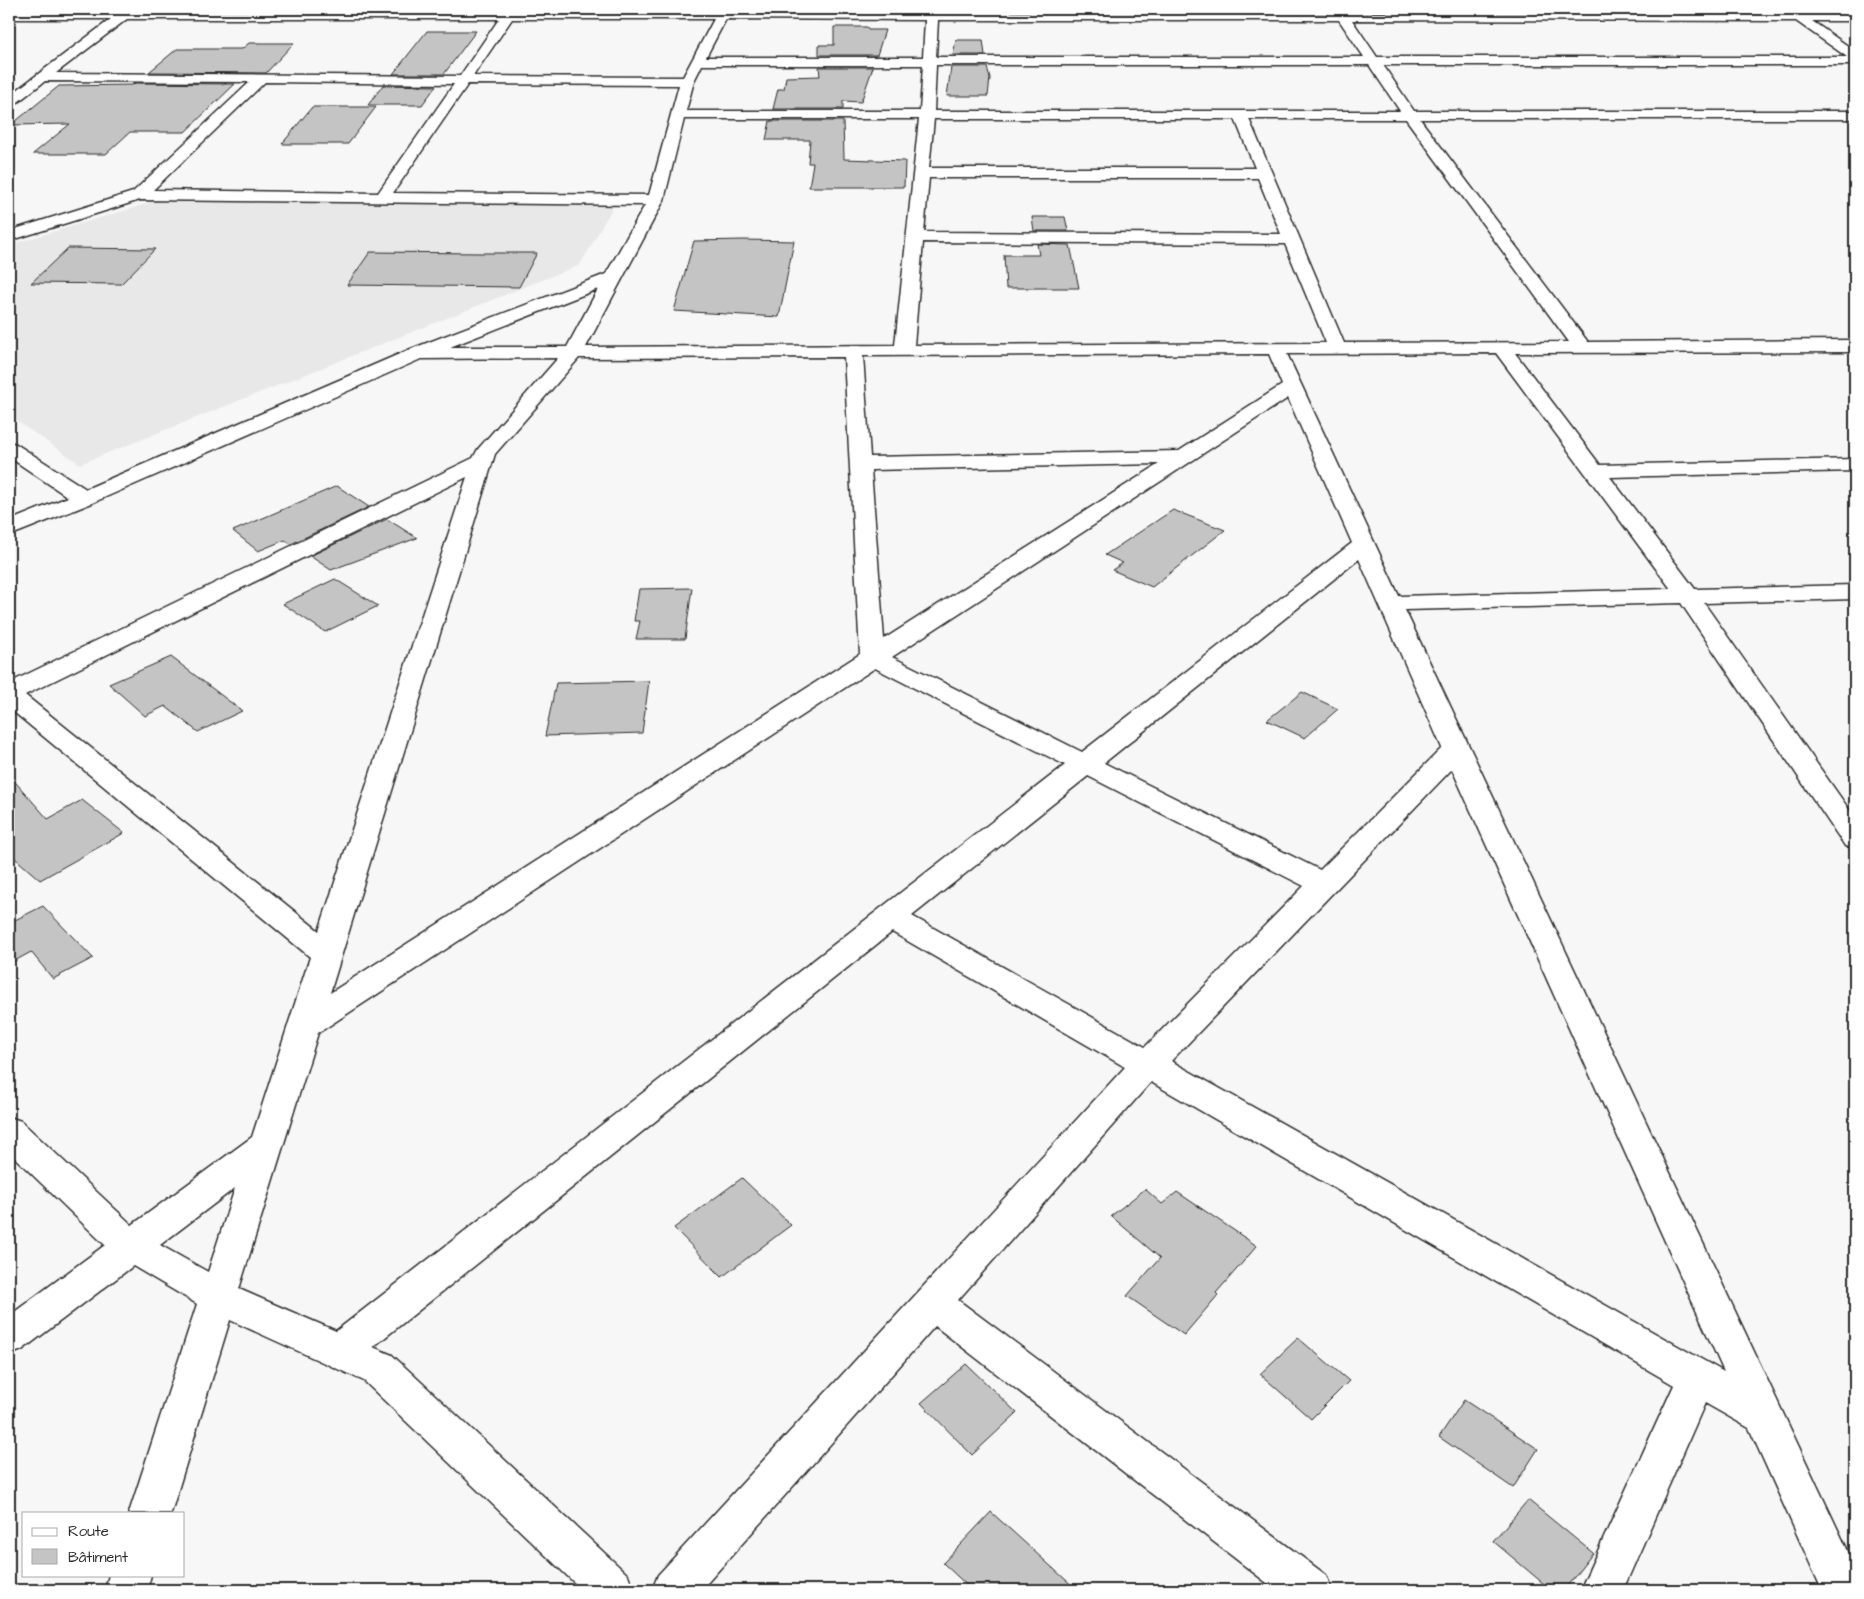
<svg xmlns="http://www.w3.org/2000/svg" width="1864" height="1599" viewBox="0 0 1864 1599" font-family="'Architects Daughter',sans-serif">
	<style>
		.built { fill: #e8e8e8 }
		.building { fill: #c4c4c4; stroke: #2b2b2b }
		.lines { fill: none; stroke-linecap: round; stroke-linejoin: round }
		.minor-casing { stroke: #2b2b2b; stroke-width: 3 }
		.minor { fill: #fff; fill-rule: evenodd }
	</style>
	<rect width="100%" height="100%" fill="#f7f7f7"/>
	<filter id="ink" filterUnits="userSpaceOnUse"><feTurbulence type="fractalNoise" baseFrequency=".02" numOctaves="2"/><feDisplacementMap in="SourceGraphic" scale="10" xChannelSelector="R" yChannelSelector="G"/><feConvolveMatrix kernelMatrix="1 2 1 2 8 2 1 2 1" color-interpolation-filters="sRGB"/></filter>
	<g filter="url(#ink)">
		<g class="built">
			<path d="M949 9H1321L1323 12 949 10Z"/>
			<path d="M156 201 614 205 580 265 80 464 9 416V245Z"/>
		</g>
		<g class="building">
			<path d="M834 27H867L868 30H885L877 55H819V45H834Z"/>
			<path d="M427 31H476L444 74H393Z"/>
			<path d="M956 40H983L985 55H953Z"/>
			<path d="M249 43H294L266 73 149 72 177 49H242Z"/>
			<path d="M819 67H873L861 102 843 101V109H773L778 89H784L786 77 820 76Z"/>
			<path d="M951 67H987L990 78 988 96H947Z"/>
			<path d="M135 83 235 84 185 132H130L106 154H33L70 124 11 125 59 86 133 85Z"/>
			<path d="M383 85 436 86 422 105H368Z"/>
			<path d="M312 107H376L348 144H282Z"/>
			<path d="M770 121H843L844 159 905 161 904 187H809L813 163H808L810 140H766Z"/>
			<path d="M1032 217H1065L1068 231H1034Z"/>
			<path d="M743 240 794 241 779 317 674 311 694 241Z"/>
			<path d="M1037 244 1070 245 1079 288H1006L1004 255H1039Z"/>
			<path d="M68 248 155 249 121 284 31 283Z"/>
			<path d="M370 252 481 253H537L519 287 347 285Z"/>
			<path d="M337 486 369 507 291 544 285 540 258 551 233 531Z"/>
			<path d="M1173 510 1225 530 1152 587 1112 570 1123 563 1105 555Z"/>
			<path d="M387 519 417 538 331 570 310 556Z"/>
			<path d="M335 579 378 606 325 632 283 604Z"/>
			<path d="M692 588 685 639H636L640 621H634L639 589Z"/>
			<path d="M171 657 242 711 198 732 165 706 145 716 109 684Z"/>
			<path d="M649 681 642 733 545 736 556 683Z"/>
			<path d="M1302 692 1338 709 1305 738 1267 720Z"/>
			<path d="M9 775 48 819 82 800 124 833 40 880 9 853Z"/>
			<path d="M43 906 93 958 53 979 31 952 9 964V923Z"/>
			<path d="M742 1178 791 1225 722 1277 674 1228Z"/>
			<path d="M1145 1189 1162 1204 1177 1192 1257 1246 1216 1293 1218 1295 1184 1335 1127 1296 1160 1258 1111 1216Z"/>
			<path d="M1298 1338 1349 1381 1311 1419 1260 1374Z"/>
			<path d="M966 1364 1017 1413 972 1455 921 1403Z"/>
			<path d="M1464 1400 1538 1449 1513 1488 1439 1437Z"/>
			<path d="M1528 1500 1593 1553 1564 1590H1551L1493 1541Z"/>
			<path d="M991 1512 1077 1590H972L943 1563Z"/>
		</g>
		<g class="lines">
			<defs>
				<g id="minor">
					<path d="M720 9H732L730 12H926V9H938V12L1335 13 1332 9H1344L1347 13H1789L1795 10 1802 13H1855V21H1812L1855 51V65H1383L1414 111H1855V119H1420L1588 342 1855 340V352L1515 353 1600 465 1855 459V471L1610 477 1695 589 1855 585V599L1704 603 1855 818V848L1845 846 1681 603 1405 610 1855 1566V1590H1822L1749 1428 1705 1403 1623 1590H1580L1674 1385 1151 1082 958 1300 1326 1575 1332 1590H1276L935 1326 701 1590H652L658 1575 1125 1067 892 932 373 1347 392 1355 628 1575 634 1590H582L364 1381 230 1320 171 1513H129L197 1304 133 1266 22 1350 9 1355V1316L105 1245 9 1152V1117L21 1121 132 1225 252 1137 310 957 9 708V683L473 458 478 449 558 358 421 359 92 503 9 536V521L68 497 9 457V442L16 444 86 489 411 349 606 274 645 205 140 200 9 241V231L133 192 250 82 45 81 14 105 9 106V96L111 19H9V11L504 12 509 10 718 12ZM127 19H499L460 76 56 73ZM512 19H714L683 77 473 76ZM726 19 925 20 923 57H706ZM938 20H1339L1364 57H936ZM1352 20 1796 21 1847 57H1377ZM702 65H923L920 111H686L694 81ZM936 65H1369L1400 111H934ZM265 82 454 84 378 193 153 190ZM468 84 679 85 649 195 393 193ZM684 119H919L895 345 586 347 664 200ZM934 119H1235L1255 168H929ZM1249 119H1406L1569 342 1344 343ZM929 178H1258L1281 234 924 232ZM923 242 1285 244 1326 343 914 345ZM598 289 567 347H450ZM1496 353 1671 589 1399 596 1287 354ZM1269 354 1282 385 1179 451 870 457 863 356ZM844 357 860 654 330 993 495 454 579 358ZM1288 398 1352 543 1082 752 892 657ZM1159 464 884 639 871 470ZM467 477 319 931 25 695ZM1359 559 1442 748 1320 870 1104 763ZM875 668 1065 765 336 1331 239 1289 318 1033ZM1452 769 1724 1372 1171 1061ZM1088 776 1304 886 1145 1047 912 916ZM235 1188 208 1272 160 1245Z"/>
					<path d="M109 1575H151L147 1590H105Z"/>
				</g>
			</defs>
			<use href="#minor" class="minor-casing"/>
			<use href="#minor" class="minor"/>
		</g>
	</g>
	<rect width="1864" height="1599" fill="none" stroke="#fff" stroke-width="30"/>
	<rect x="15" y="15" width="1834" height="1569" fill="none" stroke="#2b2b2b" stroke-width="2" filter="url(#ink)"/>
	<rect x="22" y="1512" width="162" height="65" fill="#ffffff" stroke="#aaaaaa"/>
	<rect x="32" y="1528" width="25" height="8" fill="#ffffff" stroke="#aaaaaa"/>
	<text x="68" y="1536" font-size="15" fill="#2b2b2b">Route</text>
	<rect x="32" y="1549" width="25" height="15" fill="#c4c4c4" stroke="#aaaaaa"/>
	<text x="68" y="1562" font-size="15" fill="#2b2b2b">Bâtiment</text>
</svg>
